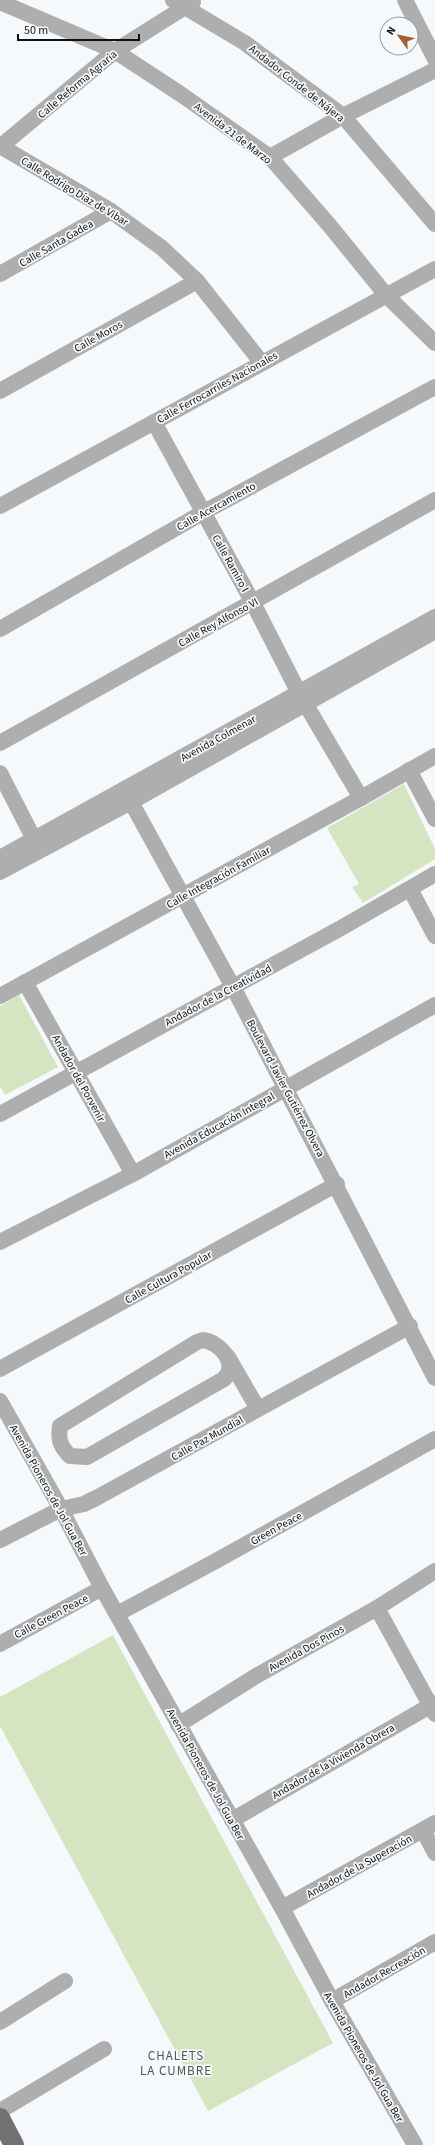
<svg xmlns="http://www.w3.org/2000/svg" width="435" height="2145" viewBox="0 0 435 2145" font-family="'Source Sans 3',sans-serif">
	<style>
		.green { fill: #d5e4c1 }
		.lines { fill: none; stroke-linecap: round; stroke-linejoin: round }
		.minor { stroke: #afaeae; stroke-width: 16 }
		.major { stroke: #727070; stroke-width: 20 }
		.labels { text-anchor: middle; stroke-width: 3.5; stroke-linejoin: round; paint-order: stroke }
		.street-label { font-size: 11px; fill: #101011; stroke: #f6f9fb }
		.quarter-label { font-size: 13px; letter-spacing: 1px; fill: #535556; stroke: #f6f9fb }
	</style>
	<rect width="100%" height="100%" fill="#f6f9fb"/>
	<g class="green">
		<path d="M404 784 435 849V859L363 903 352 887 359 884 327 828Z"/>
		<path d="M19 995 58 1067 5 1095 0 1086V1006Z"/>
		<path d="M113 1635 333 2043 208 2111 0 1726V1697Z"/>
	</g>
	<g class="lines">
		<g class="minor">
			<path d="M173 0 245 43 343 116 435 224"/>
			<path d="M405 0 435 59"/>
			<path d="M0 2 115 51 182 95 270 157 330 226 386 295 435 343"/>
			<path d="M0 146 111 211 162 248 197 281 262 363"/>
			<path d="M0 147 115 51 193 2"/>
			<path d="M270 157 343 116 435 70"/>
			<path d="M0 274 111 211"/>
			<path d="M0 391 197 281"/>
			<path d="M154 422 253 603 299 693 361 798"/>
			<path d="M0 506 435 269"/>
			<path d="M0 629 204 512 435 387"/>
			<path d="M0 743 435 500"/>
			<path d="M409 770 435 819"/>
			<path d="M0 773 39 849"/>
			<path d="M131 802 233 987 435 1378"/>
			<path d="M0 858 435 617"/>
			<path d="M0 872 131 802 435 631"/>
			<path d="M410 889 435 936"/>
			<path d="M25 982 133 1174"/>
			<path d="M0 996 361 798 435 756"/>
			<path d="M0 1114 341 928 435 874"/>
			<path d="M0 1242 133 1174 435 1005"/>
			<path d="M203 1340C220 1342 239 1364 224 1379L87 1457 70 1456C60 1446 58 1440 60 1426L197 1342Z"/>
			<path d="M228 1357 258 1409"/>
			<path d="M0 1369 337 1184"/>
			<path d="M0 1401 61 1509 102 1588 282 1908 332 2001 415 2145"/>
			<path d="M0 1540 61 1509 84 1504 98 1497 410 1326"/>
			<path d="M377 1608 435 1714"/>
			<path d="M117 1614 214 1562 435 1439"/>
			<path d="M0 1644 102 1588"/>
			<path d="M178 1725 256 1676 377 1608 435 1571"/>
			<path d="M232 1820 435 1703"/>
			<path d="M423 1830 435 1853"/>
			<path d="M282 1908 435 1823"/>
			<path d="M332 2001 435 1942"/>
			<path d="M0 2022 65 1981"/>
			<path d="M0 2111 104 2049"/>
		</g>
		<path class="major" d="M0 2118 14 2145"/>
	</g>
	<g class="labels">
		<g class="street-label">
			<text transform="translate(297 83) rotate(38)" y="4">Andador Conde de Nájera</text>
			<text transform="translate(77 84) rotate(-40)" y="4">Calle Reforma Agraria</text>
			<text transform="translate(233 133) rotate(37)" y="4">Avenida 21 de Marzo</text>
			<text transform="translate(75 191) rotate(31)" y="4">Calle Rodrigo Díaz de Vibar</text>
			<text transform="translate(56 243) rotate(-30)" y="4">Calle Santa Gadea</text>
			<text transform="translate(98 336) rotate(-29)" y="4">Calle Moros</text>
			<text transform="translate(217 387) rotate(-29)" y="4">Calle Ferrocarriles Nacionales</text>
			<text transform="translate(216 506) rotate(-29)" y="4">Calle Acercamiento</text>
			<text transform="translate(231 563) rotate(61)" y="4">Calle Ramiro I</text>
			<text transform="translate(218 622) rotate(-29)" y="4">Calle Rey Alfonso VI</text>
			<text transform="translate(218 738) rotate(-29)" y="4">Avenida Colmenar</text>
			<text transform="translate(218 877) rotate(-29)" y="4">Calle Integración Familiar</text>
			<text transform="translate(218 995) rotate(-28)" y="4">Andador de la Creatividad</text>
			<text transform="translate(79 1078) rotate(61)" y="4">Andador del Porvenir</text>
			<text transform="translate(286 1088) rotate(62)" y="4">Boulevard Javier Gutiérrez Olvera</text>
			<text transform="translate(219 1125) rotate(-29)" y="4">Avenida Educación Integral</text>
			<text transform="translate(168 1277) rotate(-29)" y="4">Calle Cultura Popular</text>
			<text transform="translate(207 1438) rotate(-29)" y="4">Calle Paz Mundial</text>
			<text transform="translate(49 1490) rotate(61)" y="4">Avenida Pioneros de Jol Gua Ber</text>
			<text transform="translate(276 1528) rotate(-29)" y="4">Green Peace</text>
			<text transform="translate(51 1616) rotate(-28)" y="4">Calle Green Peace</text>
			<text transform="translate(306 1648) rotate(-29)" y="4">Avenida Dos Pinos</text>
			<text transform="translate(333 1761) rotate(-30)" y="4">Andador de la Vivienda Obrera</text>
			<text transform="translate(206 1774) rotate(61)" y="4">Avenida Pioneros de Jol Gua Ber</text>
			<text transform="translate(359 1866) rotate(-29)" y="4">Andador de la Superación</text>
			<text transform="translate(384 1972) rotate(-30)" y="4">Andador Recreación</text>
			<text transform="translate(364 2057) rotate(60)" y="4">Avenida Pioneros de Jol Gua Ber</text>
		</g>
		<g class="quarter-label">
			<text x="176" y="2060">CHALETS<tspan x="176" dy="15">LA CUMBRE</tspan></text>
		</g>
	</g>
	<g transform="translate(399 36) rotate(303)"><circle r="19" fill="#f6f9fb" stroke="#9a9c9d"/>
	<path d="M0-3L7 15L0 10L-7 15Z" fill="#a46031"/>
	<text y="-6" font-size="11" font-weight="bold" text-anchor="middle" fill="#101011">N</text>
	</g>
	<path d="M18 34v6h121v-6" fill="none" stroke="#101011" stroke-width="2"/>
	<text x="24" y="34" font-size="12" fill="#101011" stroke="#f6f9fb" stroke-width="3" paint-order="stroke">50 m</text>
</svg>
